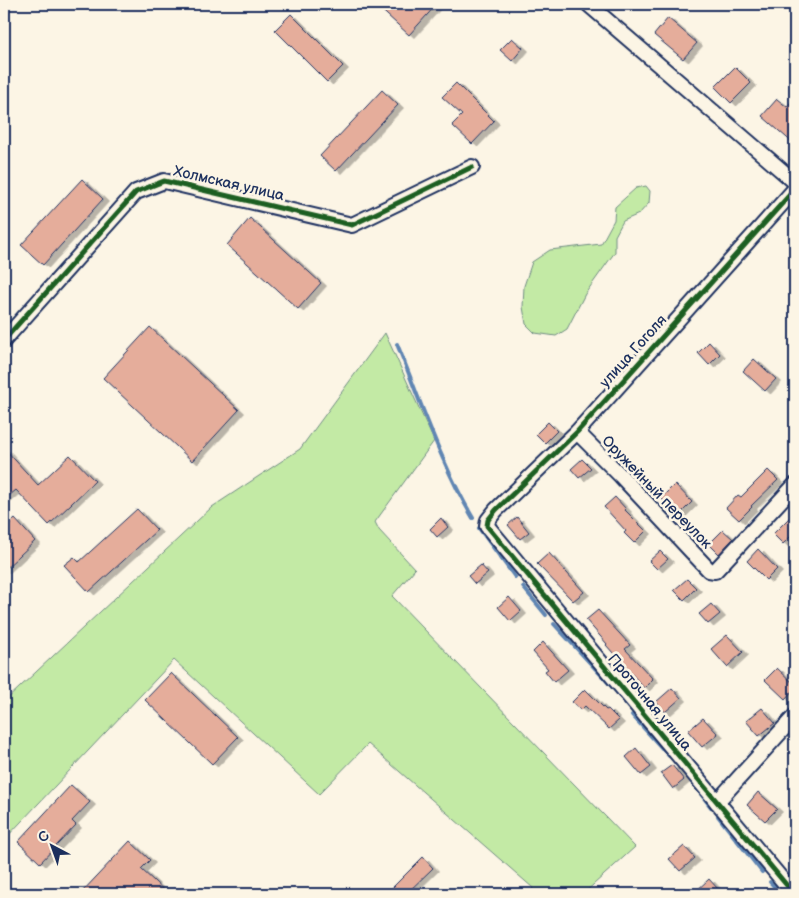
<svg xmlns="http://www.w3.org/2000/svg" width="799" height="898" viewBox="0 0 799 898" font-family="'Balsamiq Sans',sans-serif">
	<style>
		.green { fill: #c3eaa5; stroke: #6f8c82 }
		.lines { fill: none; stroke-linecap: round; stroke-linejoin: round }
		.stream { stroke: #6186b3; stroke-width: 4 }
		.building { fill: #e5ad9b; stroke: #1b2f5e; filter: url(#shadow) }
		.minor-casing { stroke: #1b2f5e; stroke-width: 18 }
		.minor { stroke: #fcf5e5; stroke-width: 14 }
		.cycleway-casing { stroke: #fcf5e5; stroke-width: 8 }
		.cycleway { stroke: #1b5e20; stroke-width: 5 }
		.labels { text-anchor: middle; stroke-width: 5; stroke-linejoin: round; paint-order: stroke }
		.street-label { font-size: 15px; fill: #1b2f5e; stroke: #fcf5e5 }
	</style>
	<defs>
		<filter id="shadow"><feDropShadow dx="5.5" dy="3" stdDeviation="0" flood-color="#0004"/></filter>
	</defs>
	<rect width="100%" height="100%" fill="#fcf5e5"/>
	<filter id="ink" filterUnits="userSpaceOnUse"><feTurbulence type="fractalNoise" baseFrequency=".02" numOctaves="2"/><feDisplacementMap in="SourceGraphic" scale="10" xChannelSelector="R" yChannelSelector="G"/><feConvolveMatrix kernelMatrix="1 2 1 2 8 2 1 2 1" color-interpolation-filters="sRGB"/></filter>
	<g filter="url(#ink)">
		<g class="green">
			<path d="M646 186 650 191 649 203 639 214 623 221 615 236V252L585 294 567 329 556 336 535 333 526 324 523 307 524 286 532 262 550 250 601 244 614 220 615 207 636 188Z"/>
			<path d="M385 333 434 441 375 522 379 530 415 569 392 596 635 847 583 894H529L533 888 368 744 319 794 174 660 4 840V702L212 507 300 449Z"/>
		</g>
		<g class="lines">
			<g class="stream">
				<path d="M397 344C421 402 441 464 473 518"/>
				<path d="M479 528 515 577"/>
				<path d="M523 587 546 615"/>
				<path d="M554 624 615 690"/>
				<path d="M632 715 669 756"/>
				<path d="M694 785 711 807"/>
				<path d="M718 816 762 872"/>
				<path d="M770 882 781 894"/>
			</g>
		</g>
		<g class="building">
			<path d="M375 4H437L409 35Z"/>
			<path d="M291 14 343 66 327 82 275 30Z"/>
			<path d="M668 18 697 43 683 59 654 35Z"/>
			<path d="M512 38 523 48 512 61 500 50Z"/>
			<path d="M735 67 751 83 731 103 715 87Z"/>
			<path d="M456 83 494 121 472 144 452 125 462 115 442 97Z"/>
			<path d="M382 90 398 105 336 171 320 156Z"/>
			<path d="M795 97V145L762 116 777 99 787 107Z"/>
			<path d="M82 179 103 199 43 265 21 245Z"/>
			<path d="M250 218 321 283 298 309 227 245Z"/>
			<path d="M150 327 239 410 192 461 103 378Z"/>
			<path d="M709 342 720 354 709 365 698 353Z"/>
			<path d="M754 359 776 379 765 391 743 371Z"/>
			<path d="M548 422 557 431 545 443 536 434Z"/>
			<path d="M4 448 38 485 70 455 95 481 49 525 16 490 4 500Z"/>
			<path d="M582 459 591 468 579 478 571 469Z"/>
			<path d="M768 470 778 480 751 506 752 507 739 520 726 508 738 495 741 497Z"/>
			<path d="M675 484 692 502 678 516 661 498Z"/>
			<path d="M615 497 626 509 625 510 646 531 634 543 624 533 626 531 604 507Z"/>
			<path d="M137 509 157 530 89 592 64 565 74 557 79 562Z"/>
			<path d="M795 512V532L783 544 773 534Z"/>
			<path d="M517 517 529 532 520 539 508 525Z"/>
			<path d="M441 518 448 527 437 537 430 529Z"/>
			<path d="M15 519 35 541 4 570V529Z"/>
			<path d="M723 530 733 539 719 554 709 544Z"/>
			<path d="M758 549 777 569 766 580 747 561Z"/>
			<path d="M660 551 668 559 657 569 649 561Z"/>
			<path d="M549 553 584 592 573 601 537 564Z"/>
			<path d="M481 565 488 573 475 584 468 576Z"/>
			<path d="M687 579 696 588 684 600 674 590Z"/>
			<path d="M509 597 521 611 510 621 498 607Z"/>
			<path d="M711 604 720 614 708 624 699 614Z"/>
			<path d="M598 610 630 645 625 649 653 679 644 688 606 645 607 644 586 620Z"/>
			<path d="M727 635 743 652 727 667 711 649Z"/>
			<path d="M543 642 568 670 554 682 545 671 548 669 533 652Z"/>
			<path d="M777 668 795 685V688L785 699 765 680Z"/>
			<path d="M171 673 238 737 212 764 145 700Z"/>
			<path d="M672 688 681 698 665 712 656 702Z"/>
			<path d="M585 689 606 710 608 709 619 720 609 729 585 706 581 710 572 702Z"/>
			<path d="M762 708 775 723 759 736 746 721Z"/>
			<path d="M703 718 718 734 702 747 688 731Z"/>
			<path d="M636 748 651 767 641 775 626 757Z"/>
			<path d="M672 765 684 780 673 789 661 773Z"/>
			<path d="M71 785 90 802 72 821 76 825 40 863 18 842Z"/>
			<path d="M758 792 777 809 765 821 747 805Z"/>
			<path d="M130 841 150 860 141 869 168 894H80Z"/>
			<path d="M684 846 695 858 680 871 669 859Z"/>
			<path d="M423 857 433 868 406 894H386Z"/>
			<path d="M709 879 718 889 712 894H693Z"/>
		</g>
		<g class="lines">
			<defs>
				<g id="minor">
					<path d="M588 4 795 182"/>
					<path d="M4 340 136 192 164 181 352 225 472 167"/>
					<path d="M577 432 621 476 709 570 715 571 795 485"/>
					<path d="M717 802 795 716"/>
					<path d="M794 894 487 526 488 520 496 510 577 432 795 189"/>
				</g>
			</defs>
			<use href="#minor" class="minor-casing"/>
			<use href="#minor" class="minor"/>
			<defs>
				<g id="cycleway">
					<path d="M4 340 136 192 164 181 352 225 472 167"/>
					<path d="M794 894 487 526 488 520 496 510 577 432 795 189"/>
				</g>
			</defs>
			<use href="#cycleway" class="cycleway-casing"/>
			<use href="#cycleway" class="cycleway"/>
		</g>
	</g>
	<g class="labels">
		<g class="street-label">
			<text transform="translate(229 183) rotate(13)" y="5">Холмская улица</text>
			<text transform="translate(633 351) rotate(-48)" y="5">улица Гоголя</text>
			<text transform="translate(657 492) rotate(46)" y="5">Оружейный переулок</text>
			<text transform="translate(650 702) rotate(50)" y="5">Проточная улица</text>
		</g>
	</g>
	<rect width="799" height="898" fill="none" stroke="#fcf5e5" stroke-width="20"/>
	<rect x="10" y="10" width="779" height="878" fill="none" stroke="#1b2f5e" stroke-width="2" filter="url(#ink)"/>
	<g transform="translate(52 846) rotate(319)" stroke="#fcf5e5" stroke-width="4" paint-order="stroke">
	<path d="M0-4L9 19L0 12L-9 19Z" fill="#1b2f5e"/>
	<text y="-8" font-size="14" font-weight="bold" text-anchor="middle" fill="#1b2f5e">С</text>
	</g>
</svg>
